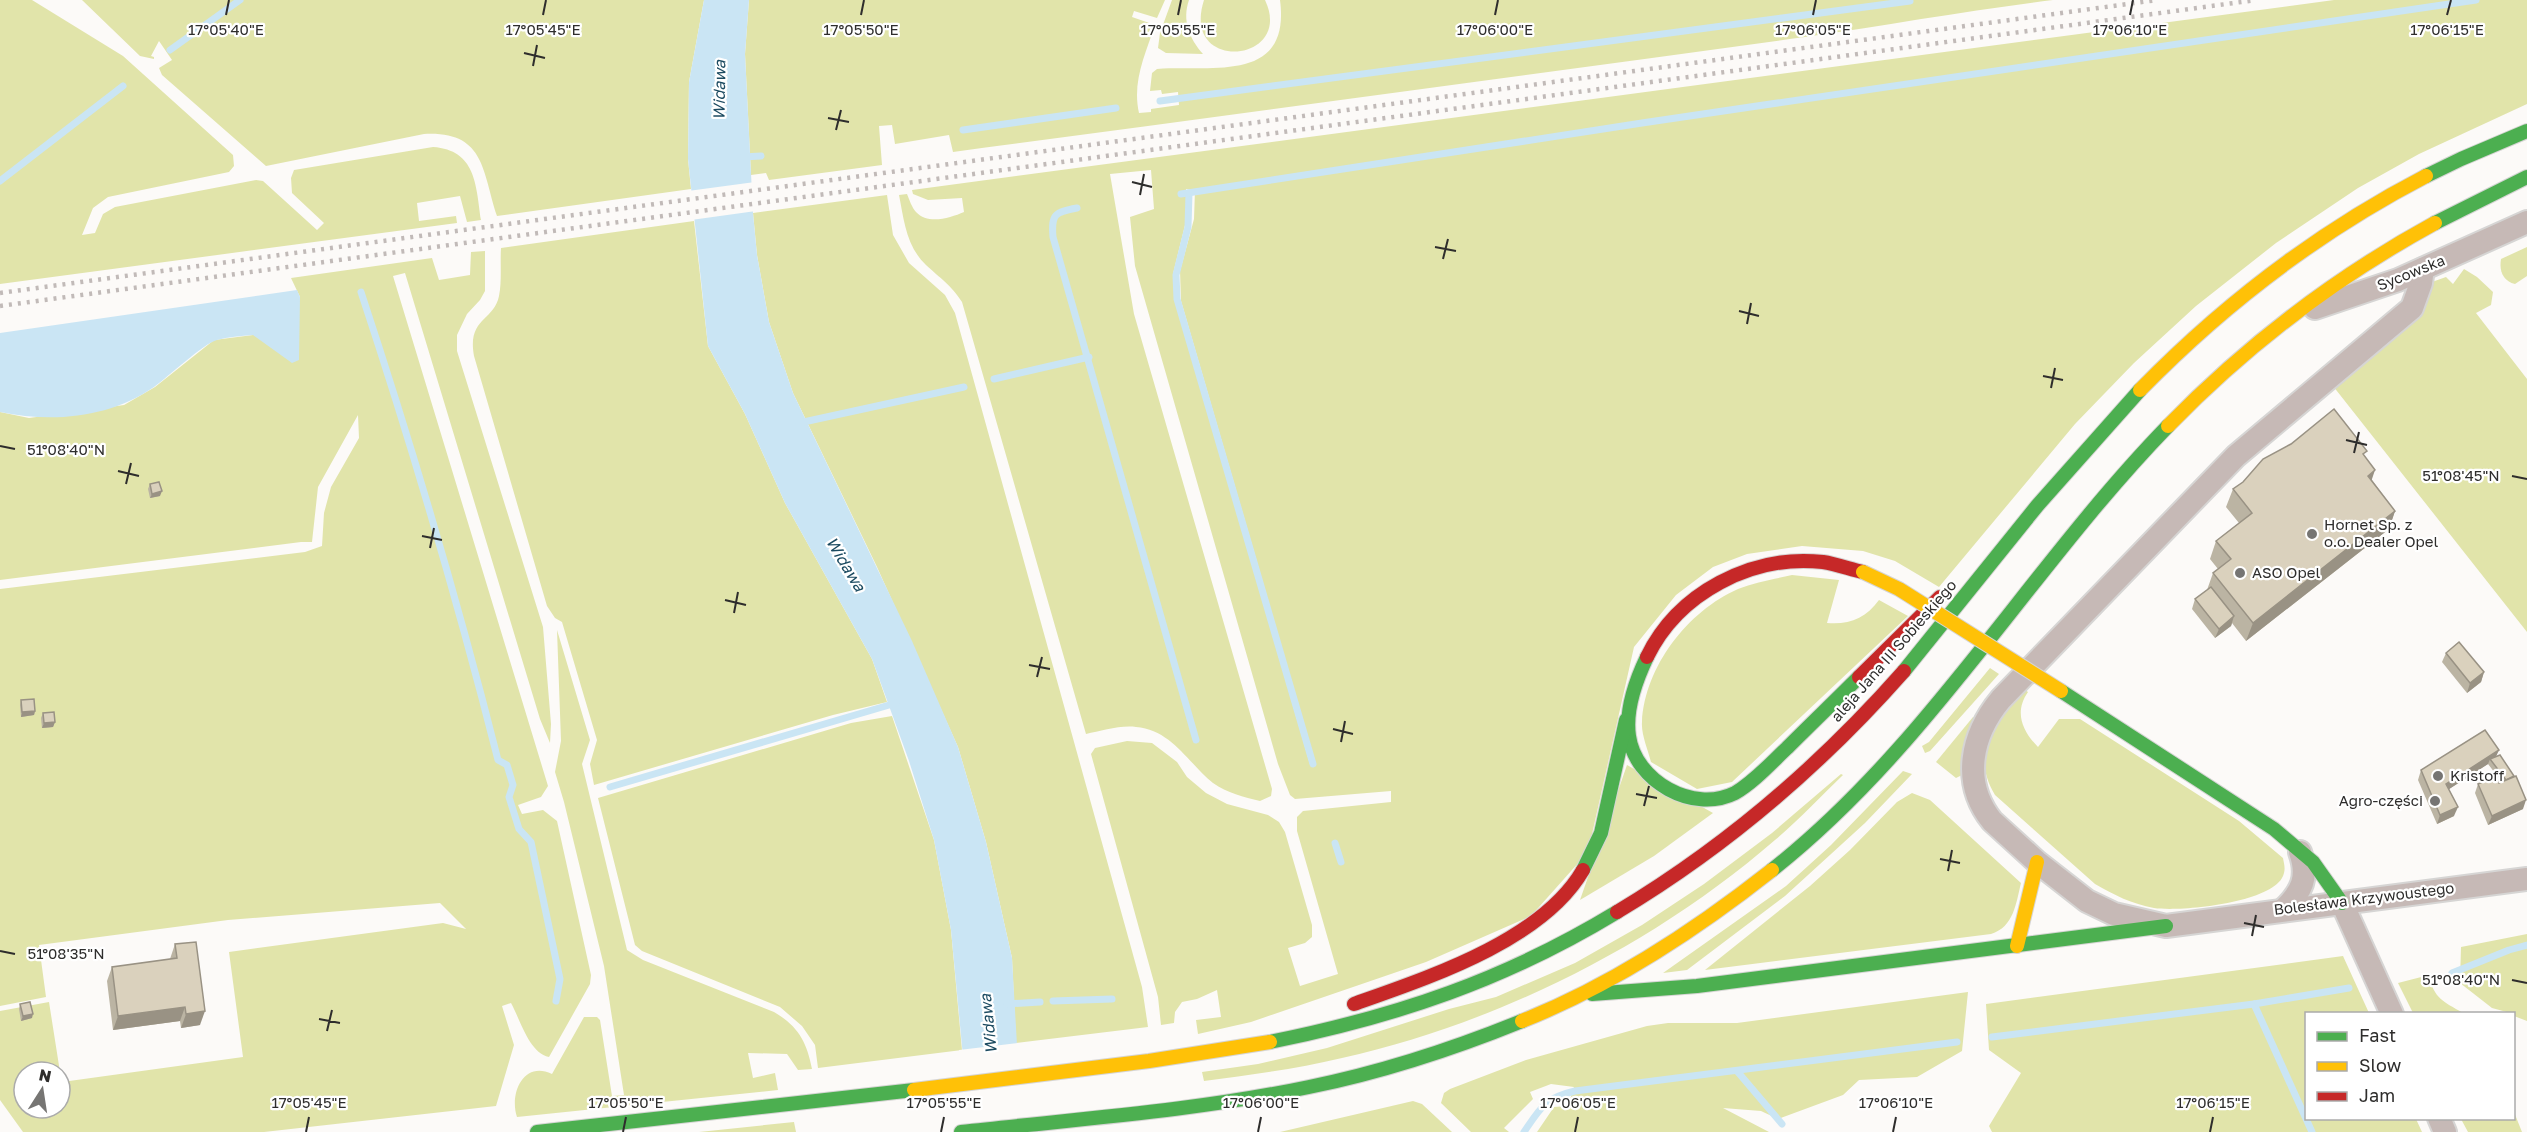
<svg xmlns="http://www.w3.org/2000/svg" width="2527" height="1132" viewBox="0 0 2527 1132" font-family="'Golos Text',sans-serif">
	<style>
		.green { fill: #e1e4aa; fill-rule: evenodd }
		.water { fill: #cae5f4 }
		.pier { fill: #fcfaf8 }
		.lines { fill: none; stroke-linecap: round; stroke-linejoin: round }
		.stream { stroke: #cae5f4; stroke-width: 7 }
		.street-casing { stroke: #d6d5d4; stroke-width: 26 }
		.fast-casing { stroke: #d6d5d4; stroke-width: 16 }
		.slow-casing { stroke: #d6d5d4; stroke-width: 16 }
		.jam-casing { stroke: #d6d5d4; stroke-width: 16 }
		.street { stroke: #c6b9b6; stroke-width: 22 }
		.fast { stroke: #4caf50; stroke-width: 14 }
		.slow { stroke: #ffc107; stroke-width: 14 }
		.jam { stroke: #c62828; stroke-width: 14 }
		.rail { stroke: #c1bab8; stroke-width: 4.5; stroke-dasharray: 3 6; stroke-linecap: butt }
		.slow-bridge-casing { stroke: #d6d5d4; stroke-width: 16; stroke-linecap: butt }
		.slow-bridge { stroke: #ffc107; stroke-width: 14 }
		.wall { fill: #bbb4a3 }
		.shaded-wall { fill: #999284 }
		.building { fill: #dad1bd; stroke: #999284; stroke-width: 1.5 }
		.ticks { fill: none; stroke: #2e2d2c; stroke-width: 2 }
		.poi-dot { fill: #767573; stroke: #fff; stroke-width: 2 }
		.labels { text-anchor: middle; stroke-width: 4.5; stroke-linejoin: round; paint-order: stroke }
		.street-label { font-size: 15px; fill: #2e2d2c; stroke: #fff }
		.poi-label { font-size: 15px; fill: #2e2d2c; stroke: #fff; text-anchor: start }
		.water-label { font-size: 16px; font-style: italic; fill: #1c4b61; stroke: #fff }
		.ticks-label { font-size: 15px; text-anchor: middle; fill: #2e2d2c; stroke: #fff; stroke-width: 4.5; stroke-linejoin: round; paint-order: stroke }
	</style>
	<rect width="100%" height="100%" fill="#fcfaf8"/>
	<g class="green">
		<path d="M0 0H32L123 56 233 155 234 166 229 172 108 197 93 208 82 235 95 233 103 214 115 207 256 180 263 181 317 230 324 223 292 193 291 178 294 170 433 147C476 150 476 185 481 220L467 222 460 196 417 203 419 221 456 216 457 223 0 284Z"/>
		<path d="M82 0H704L689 82 688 159 691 189 497 216C482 170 485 131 424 134L266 166 162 75 159 68 172 60 159 41 151 56 154 57V59L140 56Z"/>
		<path d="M749 0H1165L1157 18 1134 11 1132 17 1155 25C1145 55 1132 82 1139 113L1151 112V109L1179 105 1178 92 1162 94 1161 90 1150 91 1152 73 1157 69C1212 65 1291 84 1280 0H2053C1970 10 1888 25 1805 37 1521 76 1238 114 953 152L949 135 895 144 892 125 879 126 882 165 769 180 766 173 751 175 745 54Z"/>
		<path d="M1172 0H1189C1182 20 1189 38 1203 54L1166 53 1158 48 1160 33Z"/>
		<path d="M1204 0H1265C1295 63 1180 74 1204 0Z"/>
		<path d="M2334 0H2527V104L2419 154 2358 188 2276 243 2196 306 2134 363 2075 424 1939 587 1895 561 1863 551 1802 546 1747 554 1713 567 1676 595 1634 647 1588 852 1531 916 1426 962 1251 1022 1198 1034 1196 1020 1221 1017 1217 990 1197 999 1182 1002 1175 1012 1174 1023 1161 1025 1158 997 1091 754 1095 748 1127 741 1152 743 1177 762 1187 777 1206 793 1227 804 1268 815 1279 822 1285 832 1312 925V937L1305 943 1288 948 1300 986 1338 974 1297 831V817L1303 811 1391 802V791L1295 799 1290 795 1278 764 1135 266 1130 217 1154 209 1151 170 1110 174 1134 314 1272 789 1271 796 1260 801C1244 797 1227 793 1213 783 1188 763 1172 730 1136 727 1120 725 1101 731 1086 734L962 302C950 284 941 279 926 265 906 246 904 220 899 195L907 194C909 199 912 208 916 212 928 225 950 218 964 212L962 198 928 200 913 194 912 190ZM1186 189 1195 190 1194 219 1180 271 1181 301 1315 762 1310 764 1176 304 1173 274 1188 213Z"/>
		<path d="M887 195 893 235 909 263 945 295 955 313 1142 987 1148 1027 1016 1043 1012 958 986 842 958 747 877 567 793 393 769 322 757 255 753 213Z"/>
		<path d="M694 221 708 346 745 414 785 503 872 659 887 702 833 715 594 785 590 764 597 740 562 622 555 618 547 606 474 356C467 318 494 321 499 296 502 281 500 263 501 248Z"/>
		<path d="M2527 247V276L2515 284C2503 281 2499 271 2501 259Z"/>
		<path d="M485 251V291L480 300 467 314 457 335V351L543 627 551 724 550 743 540 719 405 273 393 276 548 786 541 797 518 805 522 814 543 810 557 821 591 975 590 984 549 1057C529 1053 520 1019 511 1003L502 1006 514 1045 496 1106 264 1132H23L0 1100V1011L49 1002 60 1072H24V1108H60V1073L62 1082 243 1057 229 952 443 923 466 929 440 903 228 920 39 945 46 997 0 1006V589L305 552 322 546 324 513 331 487 359 438 358 415 318 487 312 542H301L0 580V412L29 418 124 405 155 387 214 340 253 335 300 297 291 278 432 258 439 280 470 275 471 252Z"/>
		<path d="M2464 269 2477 277 2493 292 2491 305 2476 313 2527 379V632L2333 386 2432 282 2446 277 2453 284Z"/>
		<path d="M1792 575 1839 580 1827 623C1849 625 1866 618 1879 600L1908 616 1732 782 1697 789 1651 762C1648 750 1641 734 1642 722 1645 666 1688 611 1738 589 1755 582 1775 579 1792 575Z"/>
		<path d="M557 630 590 740 582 764 627 950 643 960 774 1012C798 1026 807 1042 812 1069L798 1070 787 1054 748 1053 753 1078 775 1073 778 1090 517 1117C509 1093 524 1060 552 1074L584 1017H597L600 1020 612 1096 624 1095 604 966 564 802 555 772 561 741Z"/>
		<path d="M1990 668 1999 674 1930 751 1925 753 1922 746 1929 742Z"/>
		<path d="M2025 690 2028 692C2014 712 2022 731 2038 747L2059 719H2080L2239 821 2283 858C2284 864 2286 869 2283 876 2272 903 2180 912 2154 908 2132 904 2114 895 2095 884L1995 795C1969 752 1996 722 2025 690Z"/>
		<path d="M892 716 934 840 951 930 962 1050 818 1068 815 1045 802 1026 780 1007 642 951 635 945 598 798 851 723Z"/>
		<path d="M1973 717 1975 718 1964 774 1956 778 1936 762Z"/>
		<path d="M1627 765 1713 813 1654 856 1580 900Z"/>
		<path d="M1903 771 1912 774 1865 823 1785 896 1687 970 1663 973 1786 886 1831 845Z"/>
		<path d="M1841 774 1843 775C1821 796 1799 820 1775 840 1654 945 1498 1023 1342 1058 1296 1069 1250 1075 1204 1081L1202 1072 1258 1064 1327 1048 1449 1009 1496 997 1575 963 1642 925 1704 884 1772 833Z"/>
		<path d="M1912 793 1930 800 2021 883C2016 903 2014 927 1991 934L1705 970 1810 886 1850 850 1897 802Z"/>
		<path d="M2527 934V1021L2514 1016V1014L2492 1008 2460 983 2461 947Z"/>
		<path d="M2343 956 2369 1013 2306 1014V1118L2416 1119 2422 1132H1992L1989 1126 2021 1073 1989 1050 1986 1004Z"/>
		<path d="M2429 975C2434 999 2443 1001 2463 1013H2413L2398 983Z"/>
		<path d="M1968 992 1962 1051 1917 1077 1859 1080 1843 1095 1778 1119 1761 1111 1723 1108 1769 1132H1537L1554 1107 1568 1106 1574 1087 1551 1084 1530 1092 1533 1099 1504 1128 1509 1132H1471L1441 1103 1444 1093 1450 1089 1526 1060 1647 1026 1668 1023H1737Z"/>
		<path d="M1413 1101 1422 1104 1452 1132H1280Z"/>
		<path d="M2514 1112 2522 1132H2468L2461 1119 2514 1118Z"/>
		<path d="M794 1122 796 1132H699Z"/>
	</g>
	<g class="water">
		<path d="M704 0H749L745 54 753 213 757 255 769 322 793 393 912 641 958 747 986 842 1012 958 1022 1132 969 1120 951 930 934 840 909 761 872 659 785 503 745 414 708 346 688 159 689 82Z"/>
		<path d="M297 290 300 297 299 360 292 363 253 335C241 336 228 337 217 340 204 343 168 377 154 387 109 418 53 423 0 412V333Z"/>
	</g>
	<g class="pier">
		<path d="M755 182 756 211 691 220 688 191Z"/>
		<path d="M1019 1043 1025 1132 966 1121 959 1050Z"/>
	</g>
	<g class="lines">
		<g class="stream">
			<path d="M170 50 240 0"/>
			<path d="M1160 101 1910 1"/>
			<path d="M963 130 1116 108"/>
			<path d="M743 157 761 156"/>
			<path d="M0 181 123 86"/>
			<path d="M1189 193 1188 227 1176 275 1177 299 1313 764"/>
			<path d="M1181 194 1642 123 2476 0"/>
			<path d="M1077 208C1055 212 1051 214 1053 237L1196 740"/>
			<path d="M361 292C412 446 458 602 498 760L507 765 513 785 509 797 519 829 531 842 560 979 556 1001"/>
			<path d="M994 379 1089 357"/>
			<path d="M799 423 964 387"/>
			<path d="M610 787 896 703"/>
			<path d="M1335 843 1341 862"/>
			<path d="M2452 973 2509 950 2527 945"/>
			<path d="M1053 1001 1112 999"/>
			<path d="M1007 1004 1040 1002"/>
			<path d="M2254 1004 2312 1132"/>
			<path d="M1992 1037 2254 1004 2349 988"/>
			<path d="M1737 1071 1782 1124"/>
			<path d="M1524 1132C1541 1107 1545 1098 1575 1091L1957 1042"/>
		</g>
		<defs>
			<g id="street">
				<path d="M2423 269 2421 283 2412 308 2236 456 2001 699C1971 735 1961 782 1992 821L2037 862 2087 901 2114 914 2166 926 2527 879"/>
				<path d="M2315 308 2398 280 2527 222"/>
				<path d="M2342 903 2392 1014"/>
				<path d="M2283 910C2302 892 2309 877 2300 852"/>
				<path d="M2439 1118 2445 1132"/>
			</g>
			<g id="fast">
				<path d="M2426 176 2461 159 2527 131"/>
				<path d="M2435 223 2527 177"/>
				<path d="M1647 657C1636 680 1625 709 1629 736 1635 781 1693 814 1735 793 1754 782 1771 763 1787 748 1811 724 1835 701 1859 677"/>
				<path d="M1904 671 2037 506 2140 390"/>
				<path d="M2061 691 2274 829 2313 862 2342 903"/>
				<path d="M1583 870 1601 833 1626 720"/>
				<path d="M1772 870C1928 747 2030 568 2168 426"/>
				<path d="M1592 994 1697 986 2166 926"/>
				<path d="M1270 1042C1398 1016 1505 980 1617 912"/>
				<path d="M537 1132 914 1090"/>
				<path d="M961 1132C1077 1119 1195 1111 1309 1087 1383 1072 1453 1049 1522 1021"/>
			</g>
			<g id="slow">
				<path d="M2140 390C2223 305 2320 231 2426 176"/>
				<path d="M2168 426C2246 346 2336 277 2435 223"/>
				<path d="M2017 946 2037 862"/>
				<path d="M1522 1021C1613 985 1696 930 1772 870"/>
				<path d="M914 1090 1149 1061 1270 1042"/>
			</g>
			<g id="jam">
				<path d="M1647 657C1678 593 1752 554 1823 562 1836 564 1850 569 1863 572"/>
				<path d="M1859 677 1940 597"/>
				<path d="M1617 912C1724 848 1822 764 1904 671"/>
				<path d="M1354 1004C1427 978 1542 941 1583 870"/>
			</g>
		</defs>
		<use href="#street" class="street-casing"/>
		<use href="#fast" class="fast-casing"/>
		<use href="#slow" class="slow-casing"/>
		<use href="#jam" class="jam-casing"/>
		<use href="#street" class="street"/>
		<use href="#fast" class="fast"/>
		<use href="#slow" class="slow"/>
		<use href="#jam" class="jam"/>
		<g class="rail">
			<path d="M0 293 2157 0"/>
			<path d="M0 306 2256 0"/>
		</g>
		<defs>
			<path id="slow-bridge" d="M1863 572 1899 589 2061 691"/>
		</defs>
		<use href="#slow-bridge" class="slow-bridge-casing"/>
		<use href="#slow-bridge" class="slow-bridge"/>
	</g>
	<g class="wall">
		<path d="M2365 456 2372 480 2395 511 2389 529 2246 641 2232 623 2231 626 2215 638 2192 609 2195 599 2207 590 2213 573 2218 569 2210 559 2216 541 2239 523 2226 507 2233 489 2243 482Z"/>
		<path d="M150 484 160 496 150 498 148 489Z"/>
		<path d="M2446 653 2484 672 2481 682 2467 693 2442 662Z"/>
		<path d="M21 700 35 711 34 715 21 717 20 705Z"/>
		<path d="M43 713 55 722 53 727 42 728 41 718Z"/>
		<path d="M2496 756 2523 809 2488 825 2475 793 2478 784 2499 783 2502 782 2488 764 2449 789 2454 816 2437 824 2418 780 2421 770Z"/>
		<path d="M175 944 200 1025 181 1028 180 1021 113 1030 107 981 112 967 170 959Z"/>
		<path d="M20 1004 32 1018 21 1021 19 1009Z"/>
	</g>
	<g class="shaded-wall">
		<path d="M2375 470 2369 488 2368 476Z"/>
		<path d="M162 491 160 496 150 498 152 494Z"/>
		<path d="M2395 511 2389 529 2246 641 2253 623Z"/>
		<path d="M2234 616 2231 626 2215 638 2219 629Z"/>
		<path d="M2484 672 2481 682 2467 693 2470 683Z"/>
		<path d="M35 711 34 715 21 717 22 712Z"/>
		<path d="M55 722 53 727 42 728 44 723Z"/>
		<path d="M2499 750 2495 759H2490L2488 764 2443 793 2446 784Z"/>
		<path d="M2526 800 2523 809 2488 825 2492 816Z"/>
		<path d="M2458 807 2454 816 2437 824 2440 815Z"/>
		<path d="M185 1007 180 1021 113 1030 118 1016Z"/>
		<path d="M205 1011 200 1025 181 1028 186 1014Z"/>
		<path d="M33 1014 32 1018 21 1021 23 1016Z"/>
	</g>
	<g class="building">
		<path d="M2334 409 2367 451 2363 454 2375 470 2368 476 2395 511 2253 623 2213 573 2231 559 2216 541 2252 513 2233 489 2243 482 2263 459 2291 444Z"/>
		<path d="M159 482 162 491 152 494 150 484Z"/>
		<path d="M2211 587 2234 616 2219 629 2195 599Z"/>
		<path d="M2459 642 2484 672 2470 683 2446 653Z"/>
		<path d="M34 699 35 711 22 712 21 700Z"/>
		<path d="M54 712 55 722 44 723 43 713Z"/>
		<path d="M2485 730 2499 750 2446 784 2458 807 2440 815 2421 770Z"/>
		<path d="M2500 755 2514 776 2506 780 2490 759Z"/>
		<path d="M2496 776 2499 783 2516 776 2526 800 2492 816 2478 784Z"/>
		<path d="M196 942 205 1011 186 1014 185 1007 118 1016 112 967 177 958 175 944Z"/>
		<path d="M30 1002 33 1014 23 1016 20 1004Z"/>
	</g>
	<path class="ticks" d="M226 15 229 0M543 15 546 0M861 15 864 0M1178 15 1181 0M1495 15 1498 0M1813 15 1816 0M2130 15 2133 0M2447 15 2451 0M524 53 545 58M533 66 537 45M828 118 849 122M836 130 841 110M1132 182 1152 187M1140 195 1144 174M1435 247 1456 251M1443 259 1448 239M1739 311 1759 316M1747 324 1751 303M2043 376 2063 380M2051 388 2055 368M2346 440 2367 445M0 446 15 449M2354 453 2359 432M118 471 139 476M2512 476 2527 479M126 484 131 463M422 536 442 540M430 548 434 528M725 600 746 605M734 613 738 592M1029 665 1050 669M1037 677 1042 657M1333 729 1353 734M1341 742 1345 721M1636 794 1657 798M1644 806 1649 786M1940 859 1960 863M1948 871 1952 850M2244 923 2264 927M2252 936 2256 915M0 951 15 954M2512 980 2527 983M319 1019 340 1023M327 1031 332 1010M306 1132 309 1117M623 1132 626 1117M941 1132 944 1117M1258 1132 1261 1117M1575 1132 1578 1117M1893 1132 1896 1117M2210 1132 2213 1117"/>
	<g class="poi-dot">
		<circle cx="2312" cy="534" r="6"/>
		<circle cx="2240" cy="573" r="6"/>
		<circle cx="2438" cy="776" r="6"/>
		<circle cx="2435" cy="801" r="6"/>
	</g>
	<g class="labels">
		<g class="street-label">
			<text transform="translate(2411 273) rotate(-22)" y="5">Sycowska</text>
			<text transform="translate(1894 651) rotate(-49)" y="5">aleja Jana III Sobieskiego</text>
			<text transform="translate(2364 899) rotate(-7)" y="5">Bolesława Krzywoustego</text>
		</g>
		<g class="poi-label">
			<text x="2324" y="530">Hornet Sp. z<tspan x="2324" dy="17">o.o. Dealer Opel</tspan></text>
			<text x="2252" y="578">ASO Opel</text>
			<text x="2450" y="781">Kristoff</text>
			<text x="2423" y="806" text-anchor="end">Agro-części</text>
		</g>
		<g class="water-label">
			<text transform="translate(719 90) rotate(-89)" y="6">Widawa</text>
			<text transform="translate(846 564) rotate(59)" y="6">Widawa</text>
			<text transform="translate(988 1024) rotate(-96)" y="6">Widawa</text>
		</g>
	</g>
	<g class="ticks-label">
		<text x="226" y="35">17°05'40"E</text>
		<text x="543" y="35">17°05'45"E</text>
		<text x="861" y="35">17°05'50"E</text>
		<text x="1178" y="35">17°05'55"E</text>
		<text x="1495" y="35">17°06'00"E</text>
		<text x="1813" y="35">17°06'05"E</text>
		<text x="2130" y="35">17°06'10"E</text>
		<text x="2447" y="35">17°06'15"E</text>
		<text x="66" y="455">51°08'40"N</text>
		<text x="2461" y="481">51°08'45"N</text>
		<text x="66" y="959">51°08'35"N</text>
		<text x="2461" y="985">51°08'40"N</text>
		<text x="309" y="1108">17°05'45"E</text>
		<text x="626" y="1108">17°05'50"E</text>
		<text x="944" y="1108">17°05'55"E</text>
		<text x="1261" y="1108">17°06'00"E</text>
		<text x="1578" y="1108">17°06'05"E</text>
		<text x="1896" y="1108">17°06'10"E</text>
		<text x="2213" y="1108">17°06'15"E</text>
	</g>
	<rect x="2305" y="1012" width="210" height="108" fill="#ffffff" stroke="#ababab" stroke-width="1.5"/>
	<rect x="2317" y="1032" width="30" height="9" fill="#4caf50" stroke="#ababab" stroke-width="1.5"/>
	<text x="2359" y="1042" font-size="18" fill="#2e2d2c">Fast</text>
	<rect x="2317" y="1062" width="30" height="9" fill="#ffc107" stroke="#ababab" stroke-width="1.5"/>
	<text x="2359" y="1072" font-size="18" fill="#2e2d2c">Slow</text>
	<rect x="2317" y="1092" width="30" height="9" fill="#c62828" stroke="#ababab" stroke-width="1.5"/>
	<text x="2359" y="1102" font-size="18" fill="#2e2d2c">Jam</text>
	<g transform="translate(42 1090) rotate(12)"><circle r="28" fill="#ffffff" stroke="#ababab" stroke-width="1.5"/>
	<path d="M0-4.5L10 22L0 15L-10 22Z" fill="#767573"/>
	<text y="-9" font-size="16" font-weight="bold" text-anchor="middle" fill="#2e2d2c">N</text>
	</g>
</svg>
